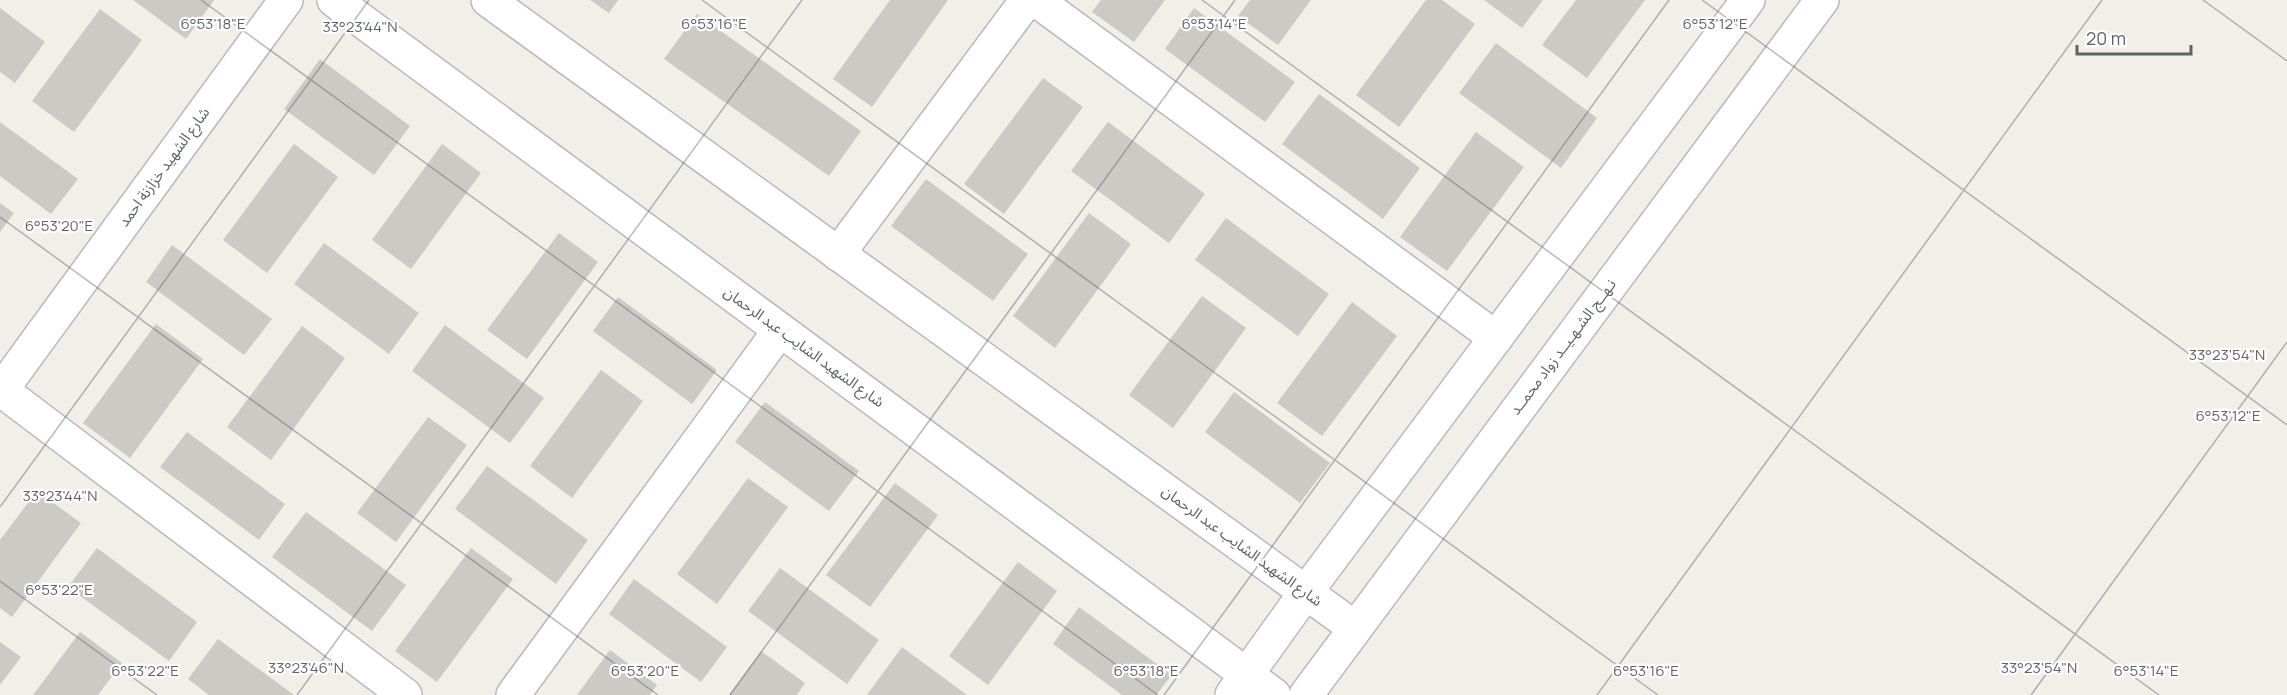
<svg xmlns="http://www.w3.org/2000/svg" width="2287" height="695" viewBox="0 0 2287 695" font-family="Manrope,'Noto Sans Arabic',sans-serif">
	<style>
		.building { fill: #cccac5 }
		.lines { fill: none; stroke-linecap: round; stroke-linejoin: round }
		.street-casing { stroke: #b5b8bc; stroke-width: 36 }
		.secondary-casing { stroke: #b6babf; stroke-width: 36 }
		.street { stroke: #fff; stroke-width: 33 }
		.secondary { stroke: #fff; stroke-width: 33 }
		.ticks { fill: none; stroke: #5f6368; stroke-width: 1.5; stroke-opacity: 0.45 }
		.labels { text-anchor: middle; stroke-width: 4.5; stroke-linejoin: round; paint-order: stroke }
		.street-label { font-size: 15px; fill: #5f6368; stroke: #fff }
		.ticks-label { font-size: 15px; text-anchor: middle; fill: #5f6368; stroke: #fff; stroke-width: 4.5; stroke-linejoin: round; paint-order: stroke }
	</style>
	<rect width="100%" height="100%" fill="#f1efe8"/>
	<g class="building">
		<path d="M133 0H214L186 39Z"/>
		<path d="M590 0H618L609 13Z"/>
		<path d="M890 0H948L872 107 833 79Z"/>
		<path d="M1101 0H1165L1134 42 1092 12Z"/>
		<path d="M1250 0H1311L1278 45 1238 16Z"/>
		<path d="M1426 0H1442L1475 24 1399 127 1356 95Z"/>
		<path d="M1484 0H1543L1522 28Z"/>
		<path d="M1576 0H1645L1587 78 1542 45Z"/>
		<path d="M0 8 45 42 15 83 0 72Z"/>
		<path d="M1194 8 1295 82 1265 122 1165 49Z"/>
		<path d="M100 9 142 40 74 132 32 101Z"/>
		<path d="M697 14 861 131 829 176 664 59Z"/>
		<path d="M1496 43 1597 118 1561 168 1459 93Z"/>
		<path d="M320 59 410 126 374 175 284 109Z"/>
		<path d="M1043 78 1083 107 1004 214 964 184Z"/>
		<path d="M1319 94 1420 168 1383 219 1282 144Z"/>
		<path d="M0 122 78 179 51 214 0 176Z"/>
		<path d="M1108 122 1205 194 1169 243 1071 171Z"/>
		<path d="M1476 132 1524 167 1447 271 1400 237Z"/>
		<path d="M294 144 338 177 267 273 223 240Z"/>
		<path d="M442 144 481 173 411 269 372 240Z"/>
		<path d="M926 179 1028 254 993 301 891 226Z"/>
		<path d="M0 203 14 213 0 232Z"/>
		<path d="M1089 213 1131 244 1055 348 1013 316Z"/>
		<path d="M1226 218 1329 294 1298 336 1195 260Z"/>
		<path d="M559 233 598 262 527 359 487 330Z"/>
		<path d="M324 243 419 313 389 354 294 284Z"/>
		<path d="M172 245 272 319 244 355 146 282Z"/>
		<path d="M1202 296 1246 328 1173 428 1129 395Z"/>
		<path d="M618 297 717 370 692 404 593 331Z"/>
		<path d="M1352 302 1397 336 1322 436 1277 403Z"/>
		<path d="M156 324 203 359 130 458 83 423Z"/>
		<path d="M445 325 544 398 510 443 412 371Z"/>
		<path d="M302 326 345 358 271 460 227 427Z"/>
		<path d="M601 370 643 401 572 498 530 466Z"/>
		<path d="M1234 392 1330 463 1300 503 1205 432Z"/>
		<path d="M765 402 859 471 829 511 735 442Z"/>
		<path d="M428 417 467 445 396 542 357 513Z"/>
		<path d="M187 432 285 504 259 540 160 467Z"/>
		<path d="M487 466 588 540 556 584 455 509Z"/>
		<path d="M748 478 788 507 717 604 677 574Z"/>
		<path d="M895 483 938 515 870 607 826 575Z"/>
		<path d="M37 491 81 523 12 617 0 608V540Z"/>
		<path d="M306 512 406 585 372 631 272 557Z"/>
		<path d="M97 548 197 622 169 661 68 587Z"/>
		<path d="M471 548 513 579 437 682 395 651Z"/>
		<path d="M1018 562 1057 591 988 685 949 656Z"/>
		<path d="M780 568 879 640 847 684 748 611Z"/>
		<path d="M634 579 727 647 701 682 609 614Z"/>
		<path d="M1079 607 1172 675 1156 695H1122L1053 644Z"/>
		<path d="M80 632 122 663 98 695H33Z"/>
		<path d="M218 639 294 695H209L188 679Z"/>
		<path d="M0 642 21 657 0 685Z"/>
		<path d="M902 647 967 695H867Z"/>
		<path d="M610 650 657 685 650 695H577Z"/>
		<path d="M761 651 805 683 797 695H729Z"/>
	</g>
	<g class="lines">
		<defs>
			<g id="street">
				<path d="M334 0 1274 695"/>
				<path d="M488 0 1355 628"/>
				<path d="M1036 0 1496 338"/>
				<path d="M838 254 1027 0"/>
				<path d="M0 389 405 695"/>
				<path d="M0 392 286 0"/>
				<path d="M513 695 780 330"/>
			</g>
			<g id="secondary">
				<path d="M1232 695 1306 592 1748 0"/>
				<path d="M1306 695 1822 0"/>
			</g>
		</defs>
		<use href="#street" class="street-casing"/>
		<use href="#secondary" class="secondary-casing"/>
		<use href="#street" class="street"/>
		<use href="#secondary" class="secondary"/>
	</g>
	<path class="ticks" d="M201 0 1158 695M702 0 1658 695M1202 0 2159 695M1702 0 2287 425M2203 0 2287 61M0 217 658 695M0 507 369 0M0 581 157 695M297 695 802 0M730 695 1235 0M1164 695 1669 0M1597 695 2102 0M2031 695 2287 342"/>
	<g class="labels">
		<g class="street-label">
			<text transform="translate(164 167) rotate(-54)" y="5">شارع الشهيد خزازنة احمد</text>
			<text transform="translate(804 347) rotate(36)" y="5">شارع الشهيد الشايب عبد الرحمان</text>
			<text transform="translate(1563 347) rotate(-53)" y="5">نـهــج الشـهـيــد زواد محمــد</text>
			<text transform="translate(1242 546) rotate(36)" y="5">شارع الشهيد الشايب عبد الرحمان</text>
		</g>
	</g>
	<g class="ticks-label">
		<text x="714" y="29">6°53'16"E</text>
		<text x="1715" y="29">6°53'12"E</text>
		<text x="213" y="29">6°53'18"E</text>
		<text x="1214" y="29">6°53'14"E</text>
		<text x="360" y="32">33°23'44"N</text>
		<text x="59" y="231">6°53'20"E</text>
		<text x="2227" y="360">33°23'54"N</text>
		<text x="2228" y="421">6°53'12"E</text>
		<text x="60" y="501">33°23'44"N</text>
		<text x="59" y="595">6°53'22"E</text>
		<text x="306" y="673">33°23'46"N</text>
		<text x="2039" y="673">33°23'54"N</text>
		<text x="145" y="676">6°53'22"E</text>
		<text x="645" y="676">6°53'20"E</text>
		<text x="1146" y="676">6°53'18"E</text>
		<text x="1646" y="676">6°53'16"E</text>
		<text x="2146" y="676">6°53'14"E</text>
	</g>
	<path d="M2077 45v9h114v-9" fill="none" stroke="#5f6368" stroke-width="3"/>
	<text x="2086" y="45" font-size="18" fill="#5f6368" stroke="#ffffff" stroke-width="4.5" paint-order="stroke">20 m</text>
</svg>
